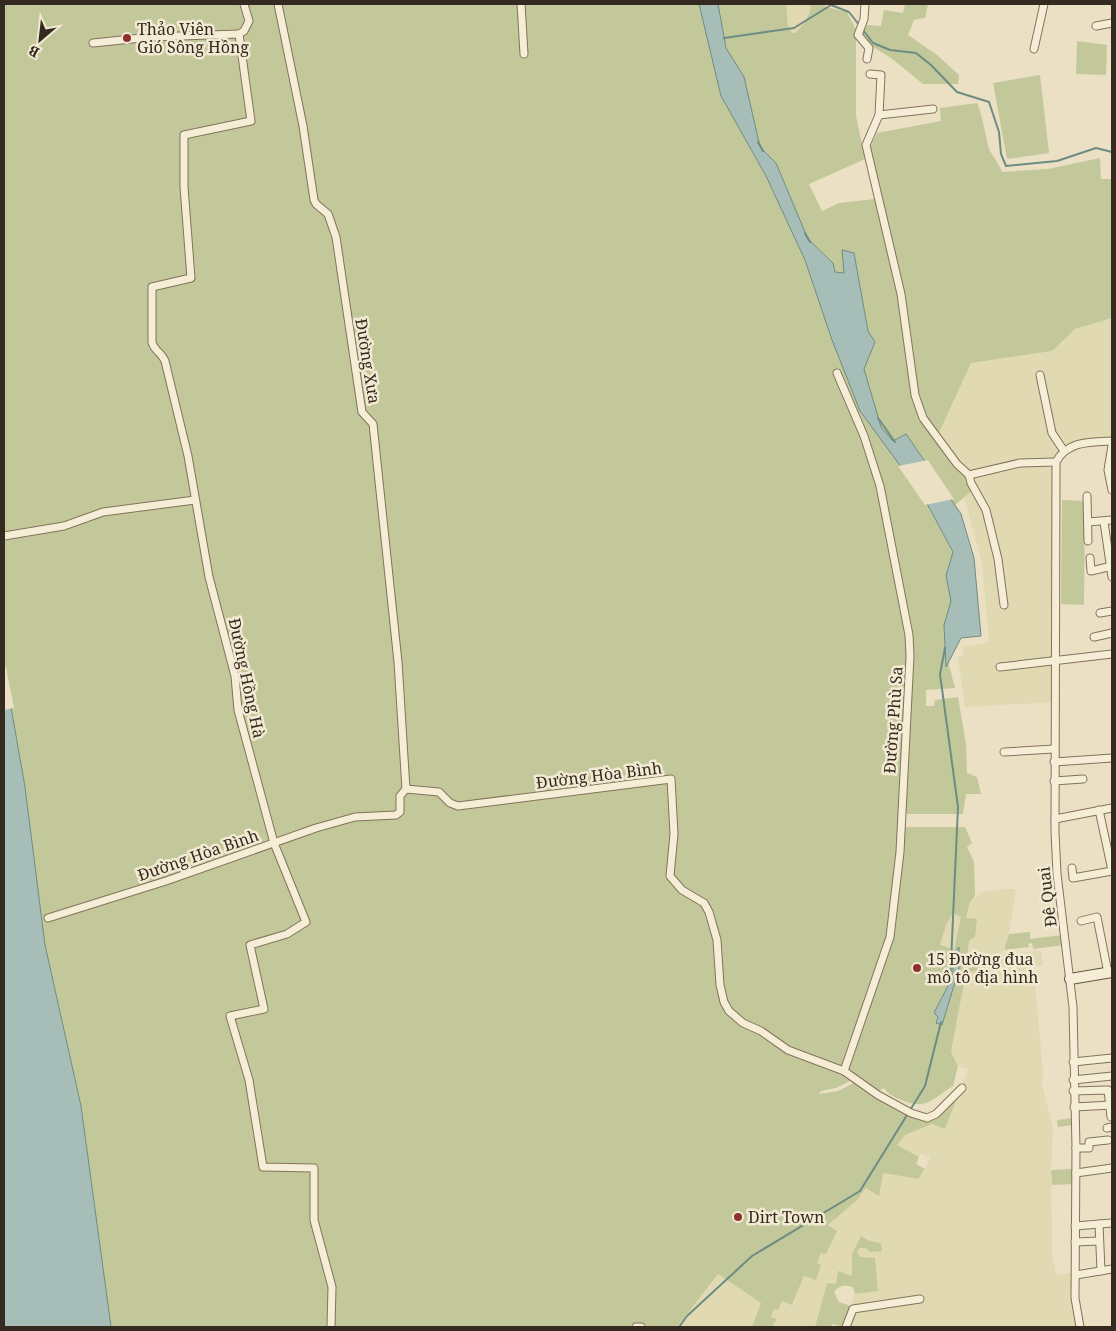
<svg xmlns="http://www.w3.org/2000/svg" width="1116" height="1331" viewBox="0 0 1116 1331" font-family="'Noto Serif',serif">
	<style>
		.farmland { fill: #e0d9b2 }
		.green { fill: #c2c899; fill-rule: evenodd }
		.water { fill: #a6beb7; stroke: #6d8c84 }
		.pier { fill: #ebe0c4 }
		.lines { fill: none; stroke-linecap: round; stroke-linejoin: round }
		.stream { stroke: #6d8c84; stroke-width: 2 }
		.street-casing { stroke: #84725c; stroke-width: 9 }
		.secondary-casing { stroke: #66533f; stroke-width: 12 }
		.street { stroke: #f6edd7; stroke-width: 7 }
		.secondary { stroke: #f6edd7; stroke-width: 10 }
		.poi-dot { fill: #8f3030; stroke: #f3ead3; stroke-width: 2 }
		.labels { text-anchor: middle; stroke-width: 5; stroke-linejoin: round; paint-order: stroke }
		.poi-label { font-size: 16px; fill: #352a1f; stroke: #f3ead3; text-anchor: start }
		.street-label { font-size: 16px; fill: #352a1f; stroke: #f3ead3 }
	</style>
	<rect width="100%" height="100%" fill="#ebe0c4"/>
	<g class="farmland">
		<path d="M786 4H811L809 14 803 25 795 33H792L788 26Z"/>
		<path d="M1112 318V441L1080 444 1064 451 1056 462 1054 702 965 707 958 657 963 656V647L989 642 982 563 964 497 974 489 937 437 971 363 1052 351 1075 329Z"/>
		<path d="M1007 889H1016L1009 934 1002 955 1041 950 1043 965 1030 968 1032 983H1035L1043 1072 1042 1085 1053 1129 1051 1170 1052 1255 1056 1275 1077 1273 1079 1311 1083 1327H844L855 1294 878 1291 857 1252 860 1248H866L870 1241 862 1236 852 1254V1276L836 1285 827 1283 815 1327H772L777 1319 771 1317 774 1308 782 1301 793 1305 804 1276 821 1265 817 1263 828 1226 883 1173 918 1179 925 1169 930 1158 921 1153 919 1157 897 1145 904 1135 932 1124 945 1129 968 1069 958 1066 951 1052 964 983 970 972 986 969 967 959 969 941 972 938 977 920 966 919 970 902 982 892Z"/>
		<path d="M953 913 961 917 954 949 940 946 946 925Z"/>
		<path d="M718 1274 761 1303 752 1327H677Z"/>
	</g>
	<g class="green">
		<path d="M4 4H699L721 96 766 176 805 260 832 340 895 458 924 498 953 553 946 576 951 601 944 626 945 650 955 688 926 690V706H934L935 700 958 697 966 744 967 773 977 777 981 794H966L963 814H905L903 827H965L972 843 967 847 974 862 975 896 970 902 966 918 977 919 975 936 969 941 967 958 986 959V969L970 972 964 983 951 1052 958 1066 953 1086C931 1100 926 1111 899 1099 892 1096 888 1094 884 1088L878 1092 852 1080 836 1088 821 1091 819 1094 838 1091 856 1082 925 1121 959 1093 945 1129 932 1124 905 1135 897 1145 919 1157 916 1164 925 1169 918 1179 883 1173 879 1196 866 1188 857 1200 828 1225 837 1231 826 1254 821 1253 817 1263 821 1265 816 1280 804 1276 792 1305 782 1301 778 1310 774 1309 771 1317 777 1319 772 1327H752L761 1303 718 1274 677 1327H111L81 1106 45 945 25 787 4 666ZM953 913 961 917 954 949 940 945 946 925ZM959 948V969L942 1025 936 1023 938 1017 934 1013 953 976V964Z"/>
		<path d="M718 4H786L788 26 792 33H795C804 25 810 16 811 4H824L826 7 847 12 856 30V116L865 159 809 184 822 211 839 203 875 199 885 241 894 251 870 148 877 133 941 121 940 108 977 103C984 119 985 138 990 151 994 158 999 164 1002 172L1048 169 1100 158 1101 179H1112V318L1075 329 1052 351 971 363 937 437 969 475 974 489 955 505 906 434 893 441 881 427 864 369 875 342 868 331 854 253 845 264 844 273 835 272 833 262 808 239 776 163 760 147 744 77 726 48Z"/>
		<path d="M905 4H928L925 18 914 20 908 35 937 55 959 75 958 84H923L891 58 875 48 862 35 867 25 881 26 884 10 903 13Z"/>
		<path d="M1077 41 1107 45 1106 75 1076 74Z"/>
		<path d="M1040 75 1049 153 1007 159 993 83Z"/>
		<path d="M1062 500 1085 501 1084 605 1061 604Z"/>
		<path d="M1030 932V939L1063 935 1064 945 1033 949 1032 943 1028 944 1029 947 1004 950 1009 934Z"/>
		<path d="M1072 1118V1125L1058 1127 1057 1120Z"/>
		<path d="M1072 1169V1184L1052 1185 1051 1170Z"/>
		<path d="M861 1236 870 1241 881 1243 882 1251 870 1252 866 1248H860L857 1252 860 1257 875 1258 878 1291 855 1294 853 1287C844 1285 840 1285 834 1292L839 1302 851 1306 844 1327 832 1324 831 1327H815L827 1283 836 1284 838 1271 852 1276V1254Z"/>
	</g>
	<g class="water">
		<path d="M699 4H718L726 48 744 77 760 147 776 163 808 239 833 263 835 272 844 273 842 250 854 253 868 331 875 342 864 369 881 427 893 441 906 434 961 514 974 558 981 636 961 638 946 667 944 625 951 601 946 576 953 552 924 498 860 411 832 340 805 260 766 176 721 96Z"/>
		<path d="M4 667 25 787 45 945 81 1106 111 1327H4Z"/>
		<path d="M959 947V969L942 1025 936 1023 938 1017 934 1013 953 976V955Z"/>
	</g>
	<g class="pier">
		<path d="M928 460 929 462 954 499 925 505 898 466Z"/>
		<path d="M4 667H6L14 708 4 710Z"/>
	</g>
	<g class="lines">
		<g class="stream">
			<path d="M863 30 873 43 890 50 916 53 931 65 957 92 989 102 999 132 1001 154 1006 166 1057 161 1096 148 1112 152"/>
			<path d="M724 38 794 28 831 5 849 12 860 26"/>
			<path d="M758 142 763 151"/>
			<path d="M805 233 810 242"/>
			<path d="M878 418 895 442"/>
			<path d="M945 648 940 674 958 807 950 984"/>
			<path d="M679 1327 687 1316 752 1256 860 1191 925 1086 941 1022"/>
		</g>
		<defs>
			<g id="street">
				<path d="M244 4 249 21 244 31 239 34 251 121 184 135V187L191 278 152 287V342C154 351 162 353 165 361L188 456 209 577 235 676 238 710 274 843 306 922 287 934 250 945 264 1009 230 1016 249 1080 263 1167 314 1168V1220L332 1287 331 1327"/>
				<path d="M278 4 303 126 314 200 316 204 328 214 336 237 362 412 373 424 398 662 406 789"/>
				<path d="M521 4 524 54"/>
				<path d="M865 4 864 19 858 35 869 48 867 59"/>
				<path d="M1096 26 1112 23"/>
				<path d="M93 43 151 37 239 34"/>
				<path d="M1034 49 1044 4"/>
				<path d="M870 74 881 75 879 115 866 145 901 294 915 395 923 418 957 464 969 475 971 483 986 510 998 559 1004 605"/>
				<path d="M879 115 933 109"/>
				<path d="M837 373 864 436 880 486 909 635 910 656 900 852 890 937 844 1071"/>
				<path d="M1040 375 1052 433 1064 451"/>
				<path d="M1112 445 1108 470 1112 490"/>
				<path d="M969 475 1020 463 1056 462"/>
				<path d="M1087 496 1088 541"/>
				<path d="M1088 522 1112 520"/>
				<path d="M1104 522 1112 577"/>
				<path d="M4 536 64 526 103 512 195 500"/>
				<path d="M1090 558 1091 571 1112 566"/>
				<path d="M1100 613 1112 611"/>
				<path d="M1094 637 1112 633"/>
				<path d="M1000 667 1112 654"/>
				<path d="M1004 752 1054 749"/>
				<path d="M1054 762 1112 758"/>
				<path d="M1054 781 1083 779"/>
				<path d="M1099 810 1112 870"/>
				<path d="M1055 819 1112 808"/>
				<path d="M1072 868 1073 878 1112 871"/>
				<path d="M48 918 166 881 316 828 355 817 396 815 400 812V796L406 789 439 792 450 803 458 806 671 779 674 834 670 876 682 890 704 903 709 912 717 940 720 985 724 1002 729 1011 743 1023 761 1031 788 1050 844 1071 878 1095 911 1113 927 1118 936 1114 962 1088"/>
				<path d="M1081 921 1097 917 1108 973"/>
				<path d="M1073 1062 1112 1058"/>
				<path d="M1073 1080 1112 1076"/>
				<path d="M1073 1091 1108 1090 1111 1117"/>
				<path d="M1074 1107 1112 1105"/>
				<path d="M1107 1128 1112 1127"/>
				<path d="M1076 1148H1089V1142L1108 1140"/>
				<path d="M1076 1173 1112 1168"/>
				<path d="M1099 1224 1101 1271"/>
				<path d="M1075 1226 1112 1223"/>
				<path d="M1075 1242 1099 1241"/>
				<path d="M1076 1275 1112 1269"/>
				<path d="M636 1327H641"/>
				<path d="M846 1327 853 1309 920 1299"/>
				<path d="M1080 1327 1075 1298 1076 1148 1073 1007 1057 874 1055 832 1056 462C1067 441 1090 442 1112 441"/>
			</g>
			<path id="secondary" d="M1070 979 1112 972"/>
		</defs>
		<use href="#street" class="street-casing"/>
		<use href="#secondary" class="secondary-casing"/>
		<use href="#street" class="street"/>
		<use href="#secondary" class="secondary"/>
	</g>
	<g class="poi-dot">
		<circle cx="127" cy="38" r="5"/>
		<circle cx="917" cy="968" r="5"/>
		<circle cx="738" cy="1217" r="5"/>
	</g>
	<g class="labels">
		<g class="poi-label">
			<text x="137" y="35">Thảo Viên<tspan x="137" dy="18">Gió Sông Hồng</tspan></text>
			<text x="927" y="965">15 Đường đua<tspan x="927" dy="18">mô tô địa hình</tspan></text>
			<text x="748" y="1223">Dirt Town</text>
		</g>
		<g class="street-label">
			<text transform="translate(368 361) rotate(81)" y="6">Đường Xưa</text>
			<text transform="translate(247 678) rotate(78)" y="6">Đường Hồng Hà</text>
			<text transform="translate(893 720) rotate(-86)" y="6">Đường Phù Sa</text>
			<text transform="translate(599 775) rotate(-7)" y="6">Đường Hòa Bình</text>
			<text transform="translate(198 855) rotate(-19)" y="6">Đường Hòa Bình</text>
			<text transform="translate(1047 897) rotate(-97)" y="6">Đê Quai</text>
		</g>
	</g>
	<rect width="1116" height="1331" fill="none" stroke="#352a1f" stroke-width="10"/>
	<g transform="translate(40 40) rotate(208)" stroke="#f3ead3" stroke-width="4" paint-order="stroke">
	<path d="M0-4L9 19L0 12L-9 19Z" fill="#352a1f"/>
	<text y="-8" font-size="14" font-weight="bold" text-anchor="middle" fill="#352a1f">B</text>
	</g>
</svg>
